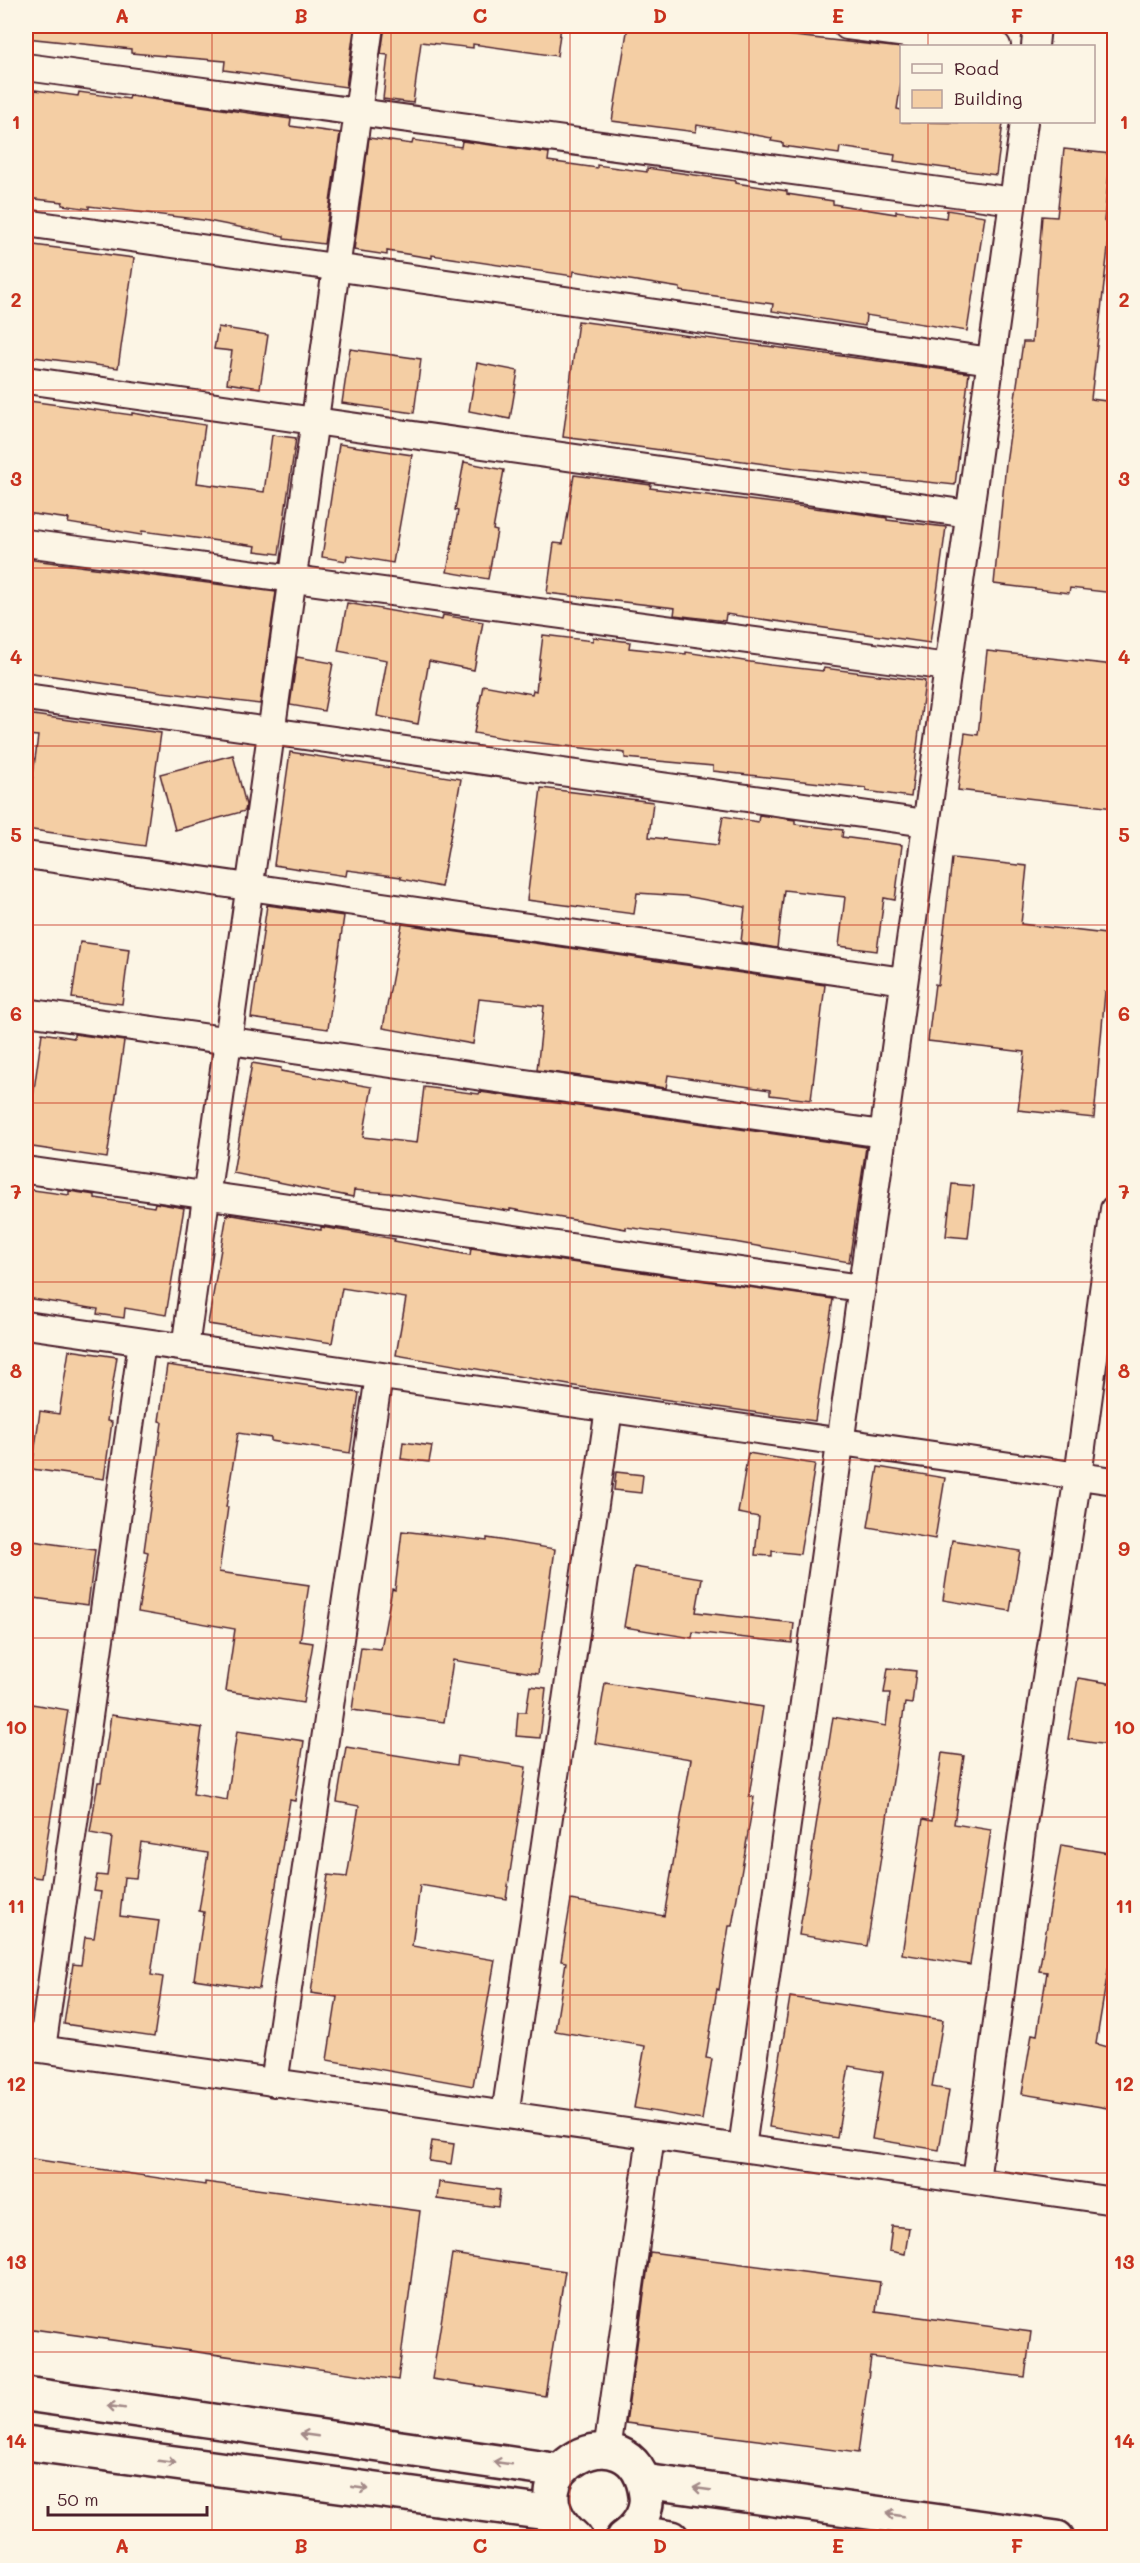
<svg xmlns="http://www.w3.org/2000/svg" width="1140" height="2563" viewBox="0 0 1140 2563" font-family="Mali,sans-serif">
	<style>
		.building { fill: #f4cea4; stroke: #4a1f2b; stroke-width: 1.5 }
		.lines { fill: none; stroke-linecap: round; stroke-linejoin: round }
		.street-casing { stroke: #4a1f2b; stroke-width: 30 }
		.secondary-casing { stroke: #4a1f2b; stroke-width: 38 }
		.street { stroke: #fcf5e5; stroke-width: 26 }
		.secondary { stroke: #fcf5e5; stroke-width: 33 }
		.oneway { stroke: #a38a88 }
		.grid { fill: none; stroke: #c8321e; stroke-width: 1.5; stroke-opacity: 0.55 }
		.neatline { fill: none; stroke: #c8321e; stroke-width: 2 }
		.grid-label { font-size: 20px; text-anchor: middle; font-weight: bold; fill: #c8321e }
	</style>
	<rect width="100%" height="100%" fill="#fcf5e5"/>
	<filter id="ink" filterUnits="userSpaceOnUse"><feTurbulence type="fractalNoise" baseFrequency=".0167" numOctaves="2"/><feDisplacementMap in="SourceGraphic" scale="12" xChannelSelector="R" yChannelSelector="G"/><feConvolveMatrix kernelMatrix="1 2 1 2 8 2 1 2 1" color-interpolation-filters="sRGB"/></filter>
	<g filter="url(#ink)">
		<g class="building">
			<path d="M26 26H320L354 30 346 87 224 70 225 61 131 53V49L26 38Z"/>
			<path d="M385 26H561L557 56 473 44V48L421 42 413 103 383 99 388 55 381 54Z"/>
			<path d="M628 26H760L759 32 902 48V76L897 109 902 110V122L1003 123 996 175 894 161 895 155 840 147 839 154 783 146V143L771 141 772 138 697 125 696 132 612 121Z"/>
			<path d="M35 90 78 96 79 92 129 99 130 96 201 106 291 119 290 126 340 133 324 244 284 239V236L203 220 89 206V209L62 205 63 202 26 198V167Z"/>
			<path d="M369 138 412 144 413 140 461 147 462 141 549 153 548 161 597 168V165L647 172V168L736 181V183L787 191V194L833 201V204L896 214V211L946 218 947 210 985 216 967 331 866 315 865 326 772 311 773 304 680 291V288L574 271 573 276 432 255V258L387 251V255L354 250Z"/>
			<path d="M1064 149 1111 154 1104 221 1111 222 1091 399 1114 402V593L1070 588 1069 593 994 584 1006 463 1023 342H1032L1042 216 1057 217Z"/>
			<path d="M26 244 134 258 118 368 26 356Z"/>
			<path d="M578 321 969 373 955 485 795 468 563 437Z"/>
			<path d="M218 327 268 335 260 388 227 383 232 351 214 349Z"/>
			<path d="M350 349 421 359 414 413 342 403Z"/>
			<path d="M477 363 518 371 510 419 469 411Z"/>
			<path d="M29 401 132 415V413L205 425 197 483 264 492 272 435 296 438 279 554 255 551 256 546 142 531 141 535 68 523 69 519 26 513V425Z"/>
			<path d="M339 444 412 455 393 563 347 555 346 561 322 557Z"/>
			<path d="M464 462 504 470 493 530 497 531 488 579 447 572 458 511 455 510Z"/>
			<path d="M574 475 651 485 650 488 855 513 887 518V520L946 527 930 643 726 614 725 621 674 615 675 608 547 593 554 543 563 544Z"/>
			<path d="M26 559 276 592 260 704 162 692 26 672Z"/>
			<path d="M347 603 442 620 443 615 483 622 474 670 429 661 418 724 377 716 387 660 338 651Z"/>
			<path d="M543 635 593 641V637L630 642 629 648 686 654V652L770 665 823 671 824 668 925 681 911 797 866 791V788L713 771V766L625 758V753L514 740 474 733 483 685 532 694 533 690 536 691Z"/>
			<path d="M987 651 1114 665V808L958 790 965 733 978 735Z"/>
			<path d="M297 657 333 663 324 711 290 705Z"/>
			<path d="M26 714 161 733 145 846 26 829 38 736 26 735Z"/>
			<path d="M290 752 461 779 441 887 401 879V877L347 870 346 876 274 865Z"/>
			<path d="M233 755 246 805 245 811 175 830 160 774Z"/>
			<path d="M541 788 653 802 649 837 718 845 723 816 758 822 759 815 795 820V824L843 830 842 837 902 845 895 900 884 898 877 951 839 946 845 897 784 890 777 948 741 942 745 907 685 896 637 893 634 914 527 900Z"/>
			<path d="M952 858 1027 866 1021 924 1114 935 1109 992H1105L1094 1118 1018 1110 1025 1052 928 1041 935 984 938 985Z"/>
			<path d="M267 905 344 916 328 1029 251 1018Z"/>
			<path d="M402 924 825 985 811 1100 770 1095V1090L668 1075 666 1088 537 1070 544 1006 479 999 473 1044 383 1028Z"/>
			<path d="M80 942 129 949 122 1004 72 998Z"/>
			<path d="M42 1033 74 1038V1034L124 1041 107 1158 26 1146Z"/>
			<path d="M252 1063 281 1068V1071L372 1087 363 1137 417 1143 424 1087 479 1094 480 1092 866 1147 849 1262 734 1242 626 1227V1229L510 1209V1211L401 1194 354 1190 353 1197 233 1173Z"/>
			<path d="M952 1184 974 1186 968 1238 946 1236Z"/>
			<path d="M26 1189 69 1195V1191L95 1195V1198L154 1207 155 1203 184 1208 166 1315 125 1308 124 1318 97 1314 98 1309 26 1298Z"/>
			<path d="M227 1214 321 1230V1227L395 1239 394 1241 470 1255 471 1248 833 1299 815 1421 592 1389 396 1355 406 1298 342 1288 332 1343 208 1324Z"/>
			<path d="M69 1350 117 1357 107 1421 112 1422 104 1479 32 1469 40 1411 59 1414Z"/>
			<path d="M167 1365 359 1393 350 1453 271 1441V1438L238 1433 226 1507H228L219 1572 309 1585 300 1641 313 1643 303 1703 226 1691 235 1629 138 1612 148 1552 144 1551 162 1422 159 1421Z"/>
			<path d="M403 1442 432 1446 429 1462 401 1459Z"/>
			<path d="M748 1453 815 1464 800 1554 772 1551V1556L755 1555 759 1517 738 1513Z"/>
			<path d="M878 1467 945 1478 935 1539 868 1527Z"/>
			<path d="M616 1472 643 1475 641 1493 614 1490Z"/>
			<path d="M402 1531 487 1541V1538L555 1549 538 1674 453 1660 444 1722 352 1710 361 1647 381 1649 392 1589 395 1590Z"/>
			<path d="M26 1540 95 1550 88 1605 26 1597Z"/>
			<path d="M952 1540 1020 1551 1010 1611 943 1600Z"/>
			<path d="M634 1567 702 1578 696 1612 794 1623 792 1643 693 1632 692 1638 624 1627Z"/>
			<path d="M888 1668 916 1671 912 1704 905 1703 867 1946 799 1935 833 1717 886 1726 890 1693H884Z"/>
			<path d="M1078 1678 1114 1684V1746L1068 1739Z"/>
			<path d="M605 1683 763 1707 749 1796 754 1797 744 1857 732 1926H729L719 1990 717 1989 706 2058 712 2059 702 2120 634 2108 645 2046 555 2031 566 1962 561 1961 571 1900 664 1916 691 1759 595 1743Z"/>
			<path d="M530 1686 546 1688 540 1738 516 1736 518 1712H526Z"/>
			<path d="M26 1703 68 1710 41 1878 26 1876Z"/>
			<path d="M111 1715 202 1728 193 1794 227 1800 237 1731 304 1741 295 1801 290 1800 259 1989 194 1979 204 1912 199 1911 208 1853 141 1842 136 1878 124 1877 120 1916 159 1921 151 1975 163 1977 154 2037 64 2024 73 1964 81 1965 85 1937 94 1938 101 1892 94 1891 97 1875 107 1876 112 1837 90 1833 98 1782H101Z"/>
			<path d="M346 1747 457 1765 458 1756 526 1767 506 1899 420 1885 412 1946 495 1960 473 2086 327 2060 337 1997 311 1993 328 1875 347 1877 359 1806 337 1802Z"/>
			<path d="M942 1753 964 1756 954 1824 991 1830 970 1965 902 1954 923 1819 932 1821Z"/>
			<path d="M1061 1845 1114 1854V1934L1096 2044 1114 2049V2109L1022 2094 1032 2034 1037 2035 1047 1972 1039 1971Z"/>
			<path d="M790 1997 943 2020 932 2087 949 2090 939 2150 872 2139 883 2072 849 2066 837 2138 769 2127Z"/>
			<path d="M432 2141 454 2144 451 2164 429 2161Z"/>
			<path d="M26 2158 205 2185V2182L420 2211 398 2380 26 2328Z"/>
			<path d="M439 2182 500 2190 498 2207 437 2199Z"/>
			<path d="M892 2226 909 2228 905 2254 889 2251Z"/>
			<path d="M650 2252 880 2282 876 2311 1031 2332 1025 2377 871 2357 858 2453 626 2423Z"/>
			<path d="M452 2254 565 2271 545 2396 432 2379Z"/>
		</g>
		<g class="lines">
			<defs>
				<g id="street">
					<path d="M847 26 997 46"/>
					<path d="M1035 46 1037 26"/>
					<path d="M26 67 1013 201"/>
					<path d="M26 223 991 361"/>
					<path d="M26 380 969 514"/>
					<path d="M26 543 948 667"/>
					<path d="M26 697 926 823"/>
					<path d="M26 855 904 981"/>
					<path d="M26 1012 883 1134"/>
					<path d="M26 1170 861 1288"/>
					<path d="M26 1325 1114 1481"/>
					<path d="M185 1348 370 26"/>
					<path d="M26 2047 1114 2201"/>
					<path d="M42 2049 142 1342"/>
					<path d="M274 2083 379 1376"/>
					<path d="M505 2115 609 1409"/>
					<path d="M742 2148 1024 122"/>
					<path d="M976 2181 1023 1824 1078 1476 1114 1209"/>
					<path d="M607 2451 651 2136"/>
				</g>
				<g id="secondary">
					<path d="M26 2394 560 2471"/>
					<path d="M26 2443 555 2514"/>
					<path d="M644 2481 1057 2538"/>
					<path d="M632 2532 672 2538"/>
					<path d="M575 2538C499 2472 634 2403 646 2495 648 2513 637 2528 623 2538"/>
				</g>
			</defs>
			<use href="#street" class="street-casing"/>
			<use href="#secondary" class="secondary-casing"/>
			<use href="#street" class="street"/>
			<use href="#secondary" class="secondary"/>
		</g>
		<defs><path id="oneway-shaft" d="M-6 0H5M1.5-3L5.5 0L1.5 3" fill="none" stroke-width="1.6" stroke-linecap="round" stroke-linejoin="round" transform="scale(1.5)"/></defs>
		<g class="oneway">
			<use href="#oneway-shaft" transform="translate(116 2407) rotate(-172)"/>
			<use href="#oneway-shaft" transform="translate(309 2435) rotate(-172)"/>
			<use href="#oneway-shaft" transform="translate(167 2462) rotate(8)"/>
			<use href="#oneway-shaft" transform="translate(502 2463) rotate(-172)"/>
			<use href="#oneway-shaft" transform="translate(360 2488) rotate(8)"/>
			<use href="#oneway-shaft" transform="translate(702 2489) rotate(-172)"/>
			<use href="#oneway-shaft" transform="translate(895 2515) rotate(-172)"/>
		</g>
	</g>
	<path class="grid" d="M212 26V2538M391 26V2538M570 26V2538M749 26V2538M928 26V46M928 122V2538M26 211H1114M26 390H1114M26 568H1114M26 746H1114M26 925H1114M26 1103H1114M26 1282H1114M26 1460H1114M26 1638H1114M26 1817H1114M26 1995H1114M26 2173H1114M26 2352H1114"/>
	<rect width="1140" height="2563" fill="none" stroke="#fcf5e5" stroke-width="66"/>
	<rect x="900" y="45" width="195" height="78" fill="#fcf5e5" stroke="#b59f9b" stroke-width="1.5"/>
	<rect x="912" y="64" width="30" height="9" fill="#fcf5e5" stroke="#b59f9b" stroke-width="1.5"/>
	<text x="954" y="75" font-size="18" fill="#4a1f2b">Road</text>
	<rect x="912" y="90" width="30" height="18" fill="#f4cea4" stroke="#b59f9b" stroke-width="1.5"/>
	<text x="954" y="105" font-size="18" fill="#4a1f2b">Building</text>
	<path d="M48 2506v9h159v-9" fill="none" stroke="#4a1f2b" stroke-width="3"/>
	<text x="57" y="2506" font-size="18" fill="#4a1f2b" stroke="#fcf5e5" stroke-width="4.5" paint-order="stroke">50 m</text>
	<rect x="33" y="33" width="1074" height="2497" class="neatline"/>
	<g class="grid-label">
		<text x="122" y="23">A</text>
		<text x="301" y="23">B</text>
		<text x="480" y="23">C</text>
		<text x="660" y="23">D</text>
		<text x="838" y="23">E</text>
		<text x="1017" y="23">F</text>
		<text x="16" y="129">1</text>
		<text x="1124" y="129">1</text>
		<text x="16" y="307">2</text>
		<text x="1124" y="307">2</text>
		<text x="16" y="486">3</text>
		<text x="1124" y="486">3</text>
		<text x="16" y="664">4</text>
		<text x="1124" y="664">4</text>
		<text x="16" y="842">5</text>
		<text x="1124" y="842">5</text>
		<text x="16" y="1021">6</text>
		<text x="1124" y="1021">6</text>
		<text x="16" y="1199">7</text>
		<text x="1124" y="1199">7</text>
		<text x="16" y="1378">8</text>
		<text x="1124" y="1378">8</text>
		<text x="16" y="1556">9</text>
		<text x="1124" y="1556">9</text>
		<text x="16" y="1734">10</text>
		<text x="1124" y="1734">10</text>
		<text x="16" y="1913">11</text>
		<text x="1124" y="1913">11</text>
		<text x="16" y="2091">12</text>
		<text x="1124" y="2091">12</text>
		<text x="16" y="2269">13</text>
		<text x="1124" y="2269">13</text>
		<text x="16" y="2448">14</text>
		<text x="1124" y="2448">14</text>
		<text x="122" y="2553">A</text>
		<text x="301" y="2553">B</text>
		<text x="480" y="2553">C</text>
		<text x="660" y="2553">D</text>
		<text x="838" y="2553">E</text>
		<text x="1017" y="2553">F</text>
	</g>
</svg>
